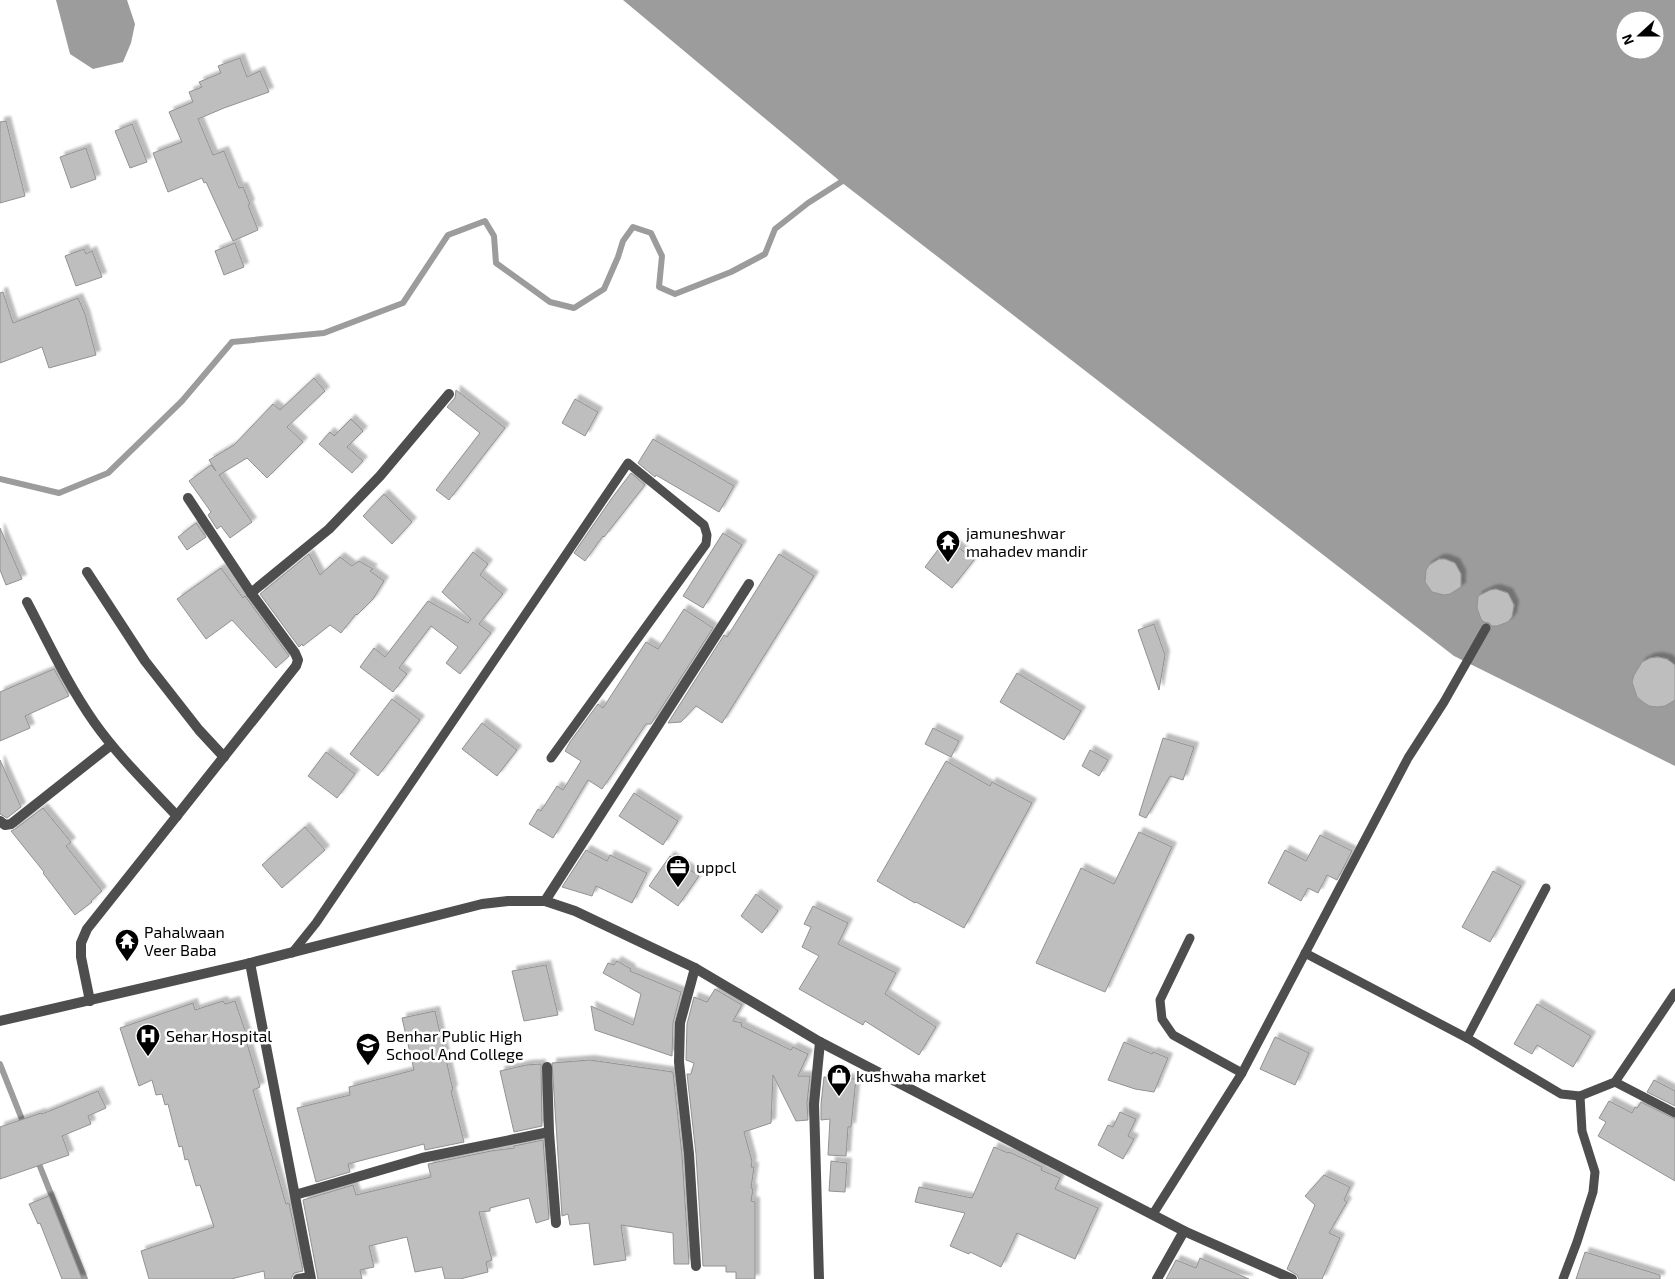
<svg xmlns="http://www.w3.org/2000/svg" width="1675" height="1279" viewBox="0 0 1675 1279" font-family="'Exo 2',sans-serif">
	<style>
		.water { fill: #9c9c9c; fill-rule: evenodd }
		.lines { fill: none; stroke-linecap: round; stroke-linejoin: round }
		.stream { stroke: #9c9c9c; stroke-width: 6 }
		.building { fill: #bebebe; stroke: #929292; filter: url(#shadow) }
		.service { stroke: #4e4e4e; stroke-width: 9 }
		.minor { stroke: #4e4e4e; stroke-width: 10 }
		.labels { text-anchor: middle; stroke-width: 5; stroke-linejoin: round; paint-order: stroke }
		.poi-label { font-size: 16px; fill: #000; stroke: #fff; text-anchor: start }
	</style>
	<defs>
		<filter id="shadow"><feDropShadow dx="4.5" dy="-4.5" stdDeviation="1" flood-color="#0004"/></filter>
	</defs>
	<rect width="100%" height="100%" fill="#fff"/>
	<g class="water">
		<path d="M56 0H127L135 24 131 43 123 62 93 69 70 54Z"/>
		<path d="M623 0H1675V766L1454 656 841 182ZM1625 20H1655V50H1625Z"/>
	</g>
	<g class="lines">
		<g class="stream">
			<path d="M0 479 59 493 108 473 182 401 232 342 324 333 403 303 448 235 485 221 494 236 496 263 550 302 574 308 604 289 618 257 623 241 633 227 651 233 662 256 659 287 675 294 731 272 765 254 775 229 808 203 841 182"/>
			<path d="M0 1064 25 1127"/>
			<path d="M37 1159 85 1279"/>
		</g>
	</g>
	<g class="building">
		<path d="M240 58 247 77 260 71 269 92 224 108 198 119 213 155 224 151 239 188 243 187 250 204 248 205 258 230 233 241 206 182 204 183 202 178 168 192 153 153 182 142 169 112 193 102 189 92 202 87 199 82 221 73 218 66Z"/>
		<path d="M6 121 25 196 0 203V122Z"/>
		<path d="M132 124 147 162 130 168 115 131Z"/>
		<path d="M86 148 96 179 71 188 60 157Z"/>
		<path d="M235 243 244 267 224 275 215 251Z"/>
		<path d="M84 249 86 254 92 251 102 277 76 286 65 256Z"/>
		<path d="M3 292 13 323 78 298 85 314 96 355 49 368 42 347 0 363V293Z"/>
		<path d="M314 378 325 391 287 427 303 442 267 478 247 458 219 475 252 522 230 538 221 526 217 529 208 515 211 512 189 481 211 465 216 471 209 460 234 445 273 404 280 410Z"/>
		<path d="M456 390 505 428 449 500 436 490 480 433 447 407 455 398Z"/>
		<path d="M575 399 598 412 585 436 562 423Z"/>
		<path d="M351 419 363 431 347 447 363 461 352 473 319 444 330 432 334 436Z"/>
		<path d="M653 439 734 486 719 512 656 475 655 477 638 463Z"/>
		<path d="M631 473 645 485 604 537 603 536 585 561 574 553 612 498Z"/>
		<path d="M384 494 412 522 392 544 363 516Z"/>
		<path d="M196 523 206 537 187 550 178 537Z"/>
		<path d="M0 528 22 579 6 585 0 570Z"/>
		<path d="M723 533 742 545 703 608 683 596Z"/>
		<path d="M947 538 974 560 952 588 925 567Z"/>
		<path d="M473 552 488 564 480 575 503 594 479 624 491 633 460 674 446 663 458 647 431 626 399 668 407 674 393 692 360 667 374 648 385 657 428 601 468 623 471 619 442 592Z"/>
		<path d="M309 554 320 575 340 557 352 566 359 561 373 569 370 571 384 581 373 599 357 615 356 614 341 633 330 625 303 646 302 644 299 647 260 594Z"/>
		<path d="M779 554 814 576 722 723 696 706 681 722 668 723 724 635 727 637Z"/>
		<path d="M1439 559H1445L1455 563 1461 574V587L1450 594 1444 595 1432 592 1425 582 1426 570 1429 565Z"/>
		<path d="M221 568 243 598 245 596 289 656 276 668 232 620 206 639 177 599Z"/>
		<path d="M1496 589 1508 593 1514 605 1512 617 1508 622 1497 626H1492L1489 623 1484 622 1481 619 1477 608 1478 596 1490 590Z"/>
		<path d="M684 609 713 628 651 724H646L602 789 588 780 553 838 529 824 538 809 541 811 557 786 563 790 581 761 565 751 570 742 598 704 603 708 646 642 658 649Z"/>
		<path d="M1154 624 1165 655 1159 690 1138 630Z"/>
		<path d="M1658 657 1667 659 1675 665V700L1665 706 1657 707 1649 706 1643 702 1637 697 1632 682 1634 675 1642 662 1650 658Z"/>
		<path d="M54 669 69 696 25 716 30 728 0 741V692Z"/>
		<path d="M1017 673 1081 711 1064 740 1000 702Z"/>
		<path d="M392 699 420 720 378 776 350 754Z"/>
		<path d="M482 723 517 750 497 776 462 749Z"/>
		<path d="M933 728 959 741 951 757 925 744Z"/>
		<path d="M1163 738 1194 747 1183 780 1170 776 1146 818 1139 815Z"/>
		<path d="M1090 750 1108 760 1099 776 1082 766Z"/>
		<path d="M326 752 355 774 337 798 308 776Z"/>
		<path d="M0 760 21 807 7 818 0 814Z"/>
		<path d="M946 761 990 786 992 782 1032 803 964 928 916 902 915 903 877 881Z"/>
		<path d="M634 793 678 821 663 845 619 816Z"/>
		<path d="M43 808 71 842 66 846 102 891 91 901 92 902 75 915 43 873 44 872 11 831 15 829Z"/>
		<path d="M305 827 325 850 282 888 262 865Z"/>
		<path d="M1139 832 1172 847 1105 992 1036 963 1081 868 1114 884Z"/>
		<path d="M1320 835 1352 851 1337 880 1327 875 1318 893 1308 888 1301 901 1268 883 1285 850 1306 861Z"/>
		<path d="M586 850 607 861 610 855 647 873 632 903 596 886 592 896 562 887Z"/>
		<path d="M670 856 699 876 678 906 649 886Z"/>
		<path d="M1493 871 1521 886 1490 942 1462 927Z"/>
		<path d="M756 894 778 911 762 933 741 916Z"/>
		<path d="M813 906 848 923 838 944 896 973 885 994 936 1027 919 1055 865 1021 863 1025 799 989 819 956 802 947 811 927 804 924Z"/>
		<path d="M617 961 631 969 630 971 681 992 673 1023 672 1056 595 1030 591 1006 633 1025 641 994 603 973 608 963 614 965Z"/>
		<path d="M546 965 558 1015 524 1021 512 971Z"/>
		<path d="M715 989 742 1005 733 1021 742 1023 741 1026 791 1050 793 1047 808 1054 798 1076H810L807 1103 808 1120 796 1121 773 1075 771 1123 744 1132 752 1161 751 1167H754L751 1188 753 1189 751 1201 755 1202V1279H736V1272H726V1266H703L696 1154 687 1074H691L694 1063 686 1060 687 1024 694 997 707 1002Z"/>
		<path d="M223 1001 225 1004 235 1001 248 1039 246 1040 260 1087 253 1090 286 1204 289 1203 303 1271 294 1273 291 1279H265L264 1271 231 1279H149L141 1251 214 1227 200 1185 196 1186 188 1159 185 1160 182 1146 179 1147 168 1104 165 1105 162 1094 156 1095 152 1080 139 1086 120 1028 193 1003 195 1010Z"/>
		<path d="M1537 1004 1591 1036 1573 1067 1537 1045 1532 1054 1514 1044Z"/>
		<path d="M435 1011 453 1090 451 1091 464 1142 425 1150 424 1144 348 1164 350 1172 316 1182 297 1108 350 1095 349 1087 414 1070 402 1018Z"/>
		<path d="M1275 1037 1309 1053 1295 1085 1260 1069Z"/>
		<path d="M1124 1042 1152 1054 1153 1052 1168 1058 1154 1092 1135 1089 1108 1080Z"/>
		<path d="M590 1060 673 1072 682 1155 689 1264H674L673 1233 621 1225 626 1260 594 1265 589 1223 570 1225 568 1214 562 1216 552 1063Z"/>
		<path d="M541 1064 542 1126 514 1132 500 1071 526 1065Z"/>
		<path d="M824 1077 856 1079 851 1127H848L846 1156 828 1155 830 1119 821 1120V1104Z"/>
		<path d="M1654 1080 1675 1091V1106L1647 1092Z"/>
		<path d="M98 1091 106 1108 88 1116 91 1124 62 1136 69 1155 0 1179V1127L41 1113 42 1114Z"/>
		<path d="M1609 1101 1632 1113 1635 1107 1637 1108 1641 1102 1675 1119V1181L1598 1136 1606 1122 1599 1118Z"/>
		<path d="M1120 1112 1136 1119 1128 1136 1134 1139 1123 1159 1098 1145 1108 1125 1113 1127Z"/>
		<path d="M543 1140 549 1219 536 1223 529 1198 490 1208V1211L479 1212 492 1260 486 1262 488 1272 460 1279H445L442 1267 415 1272 407 1237 369 1246 374 1267 360 1270 362 1279H318L303 1200 353 1185 356 1195 402 1184 431 1177 428 1164 491 1151 514 1148V1146Z"/>
		<path d="M994 1147 1008 1153 1009 1152 1042 1167 1041 1170 1060 1178 1055 1189 1098 1208 1075 1259 1017 1233 1001 1267 970 1252 969 1254 950 1246 965 1213 915 1202 919 1187 972 1198Z"/>
		<path d="M831 1161 847 1163 845 1192 829 1191Z"/>
		<path d="M1324 1175 1350 1187 1344 1200 1347 1202 1329 1233 1340 1238 1322 1279H1299L1297 1275 1287 1269 1315 1205 1305 1196Z"/>
		<path d="M49 1196 82 1279H62L40 1223 38 1224 29 1204Z"/>
		<path d="M1585 1252 1660 1275V1279H1576Z"/>
		<path d="M1200 1258 1249 1279H1166L1176 1260 1196 1268Z"/>
	</g>
	<g class="lines">
		<g class="service">
			<path d="M1190 938 1160 1000 1162 1019 1173 1035 1242 1073"/>
			<path d="M292 953 316 923 628 463 704 525 707 535 706 544 551 758"/>
			<path d="M1305 953 1467 1038 1561 1094 1580 1096 1615 1082 1675 993"/>
			<path d="M1467 1038 1546 888"/>
			<path d="M1615 1082 1675 1113"/>
			<path d="M1153 1214 1242 1073 1408 758 1444 702 1486 628"/>
			<path d="M1563 1279 1577 1242 1593 1192 1595 1172 1582 1131 1580 1096"/>
		</g>
		<g class="minor">
			<path d="M87 572 145 661 199 730 224 757"/>
			<path d="M251 593 329 529 380 476 449 394"/>
			<path d="M27 602C48 642 68 685 94 722 118 756 148 785 177 816"/>
			<path d="M0 821 5 825 11 824 111 745"/>
			<path d="M545 901 749 584"/>
			<path d="M250 963 311 1279"/>
			<path d="M695 968 680 1023 679 1062 689 1154 696 1266"/>
			<path d="M90 1001 81 957V943L87 929 296 666 298 660 295 653 251 593 188 498"/>
			<path d="M0 1021 250 963 482 904 508 901H545L575 911 695 968 820 1042 1184 1231 1292 1279"/>
			<path d="M547 1067 549 1132 556 1223"/>
			<path d="M295 1195 422 1158 549 1132"/>
			<path d="M298 1279 310 1277"/>
			<path d="M819 1279 814 1104 820 1042"/>
			<path d="M1157 1279 1184 1231"/>
		</g>
	</g>
	<defs>
		<symbol id="temple-pin" viewBox="-11 -11 22 30"><path d="M0 17L-7.5 6A9.5 9.5 0 1 1 7.5 6Z" fill="#000" stroke="#fff"/><path d="M0-6L5-2H3V0L6.5 2.5H4V6H1.5V3h-3V6H-4V2.5H-6.5L-3 0V-2H-5Z" fill="#fff"/></symbol>
		<symbol id="office-pin" viewBox="-11 -11 22 30"><path d="M0 17L-7.5 6A9.5 9.5 0 1 1 7.5 6Z" fill="#000" stroke="#fff"/><path d="M-6-3h4V-5.5h4V-3h4V5H-6ZM-1-4.5V-3h2v-1.5ZM-6 0V1H6V0Z" fill="#fff"/></symbol>
		<symbol id="hospital-pin" viewBox="-11 -11 22 30"><path d="M0 17L-7.5 6A9.5 9.5 0 1 1 7.5 6Z" fill="#000" stroke="#fff"/><path d="M-5-5h3v3.5h4V-5h3V5h-3V1.5h-4V5h-3Z" fill="#fff"/></symbol>
		<symbol id="school-pin" viewBox="-11 -11 22 30"><path d="M0 17L-7.5 6A9.5 9.5 0 1 1 7.5 6Z" fill="#000" stroke="#fff"/><path d="M0-5L7-2L0 1L-7-2ZM-4 1L0 2.5L4 1V4Q0 6-4 4Z" fill="#fff"/></symbol>
		<symbol id="shop-pin" viewBox="-11 -11 22 30"><path d="M0 17L-7.5 6A9.5 9.5 0 1 1 7.5 6Z" fill="#000" stroke="#fff"/><path d="M-5-2.5h2.3a2.7 3.5 0 0 1 5.4 0H5L5.5 6h-11ZM-1.5-2.5h3a1.5 2.3 0 0 0-3 0Z" fill="#fff"/></symbol>
	</defs>
	<g fill-rule="evenodd">
		<use href="#temple-pin" x="934" y="528" width="28" height="38"/>
		<use href="#office-pin" x="664" y="853" width="28" height="38"/>
		<use href="#temple-pin" x="113" y="927" width="28" height="38"/>
		<use href="#hospital-pin" x="134" y="1022" width="28" height="38"/>
		<use href="#school-pin" x="354" y="1031" width="28" height="38"/>
		<use href="#shop-pin" x="825" y="1062" width="28" height="38"/>
	</g>
	<g class="labels">
		<g class="poi-label">
			<text x="966" y="539">jamuneshwar<tspan x="966" dy="18">mahadev mandir</tspan></text>
			<text x="696" y="873">uppcl</text>
			<text x="144" y="938">Pahalwaan<tspan x="144" dy="18">Veer Baba</tspan></text>
			<text x="166" y="1042">Sehar Hospital</text>
			<text x="386" y="1042">Benhar Public High<tspan x="386" dy="18">School And College</tspan></text>
			<text x="856" y="1082">kushwaha market</text>
		</g>
	</g>
	<g transform="translate(1640 35) rotate(249)"><circle r="24" fill="#ffffff" stroke="#999999"/>
	<path d="M0-4L9 19L0 12L-9 19Z" fill="#000000"/>
	<text y="-8" font-size="14" font-weight="bold" text-anchor="middle" fill="#000000">N</text>
	</g>
</svg>
